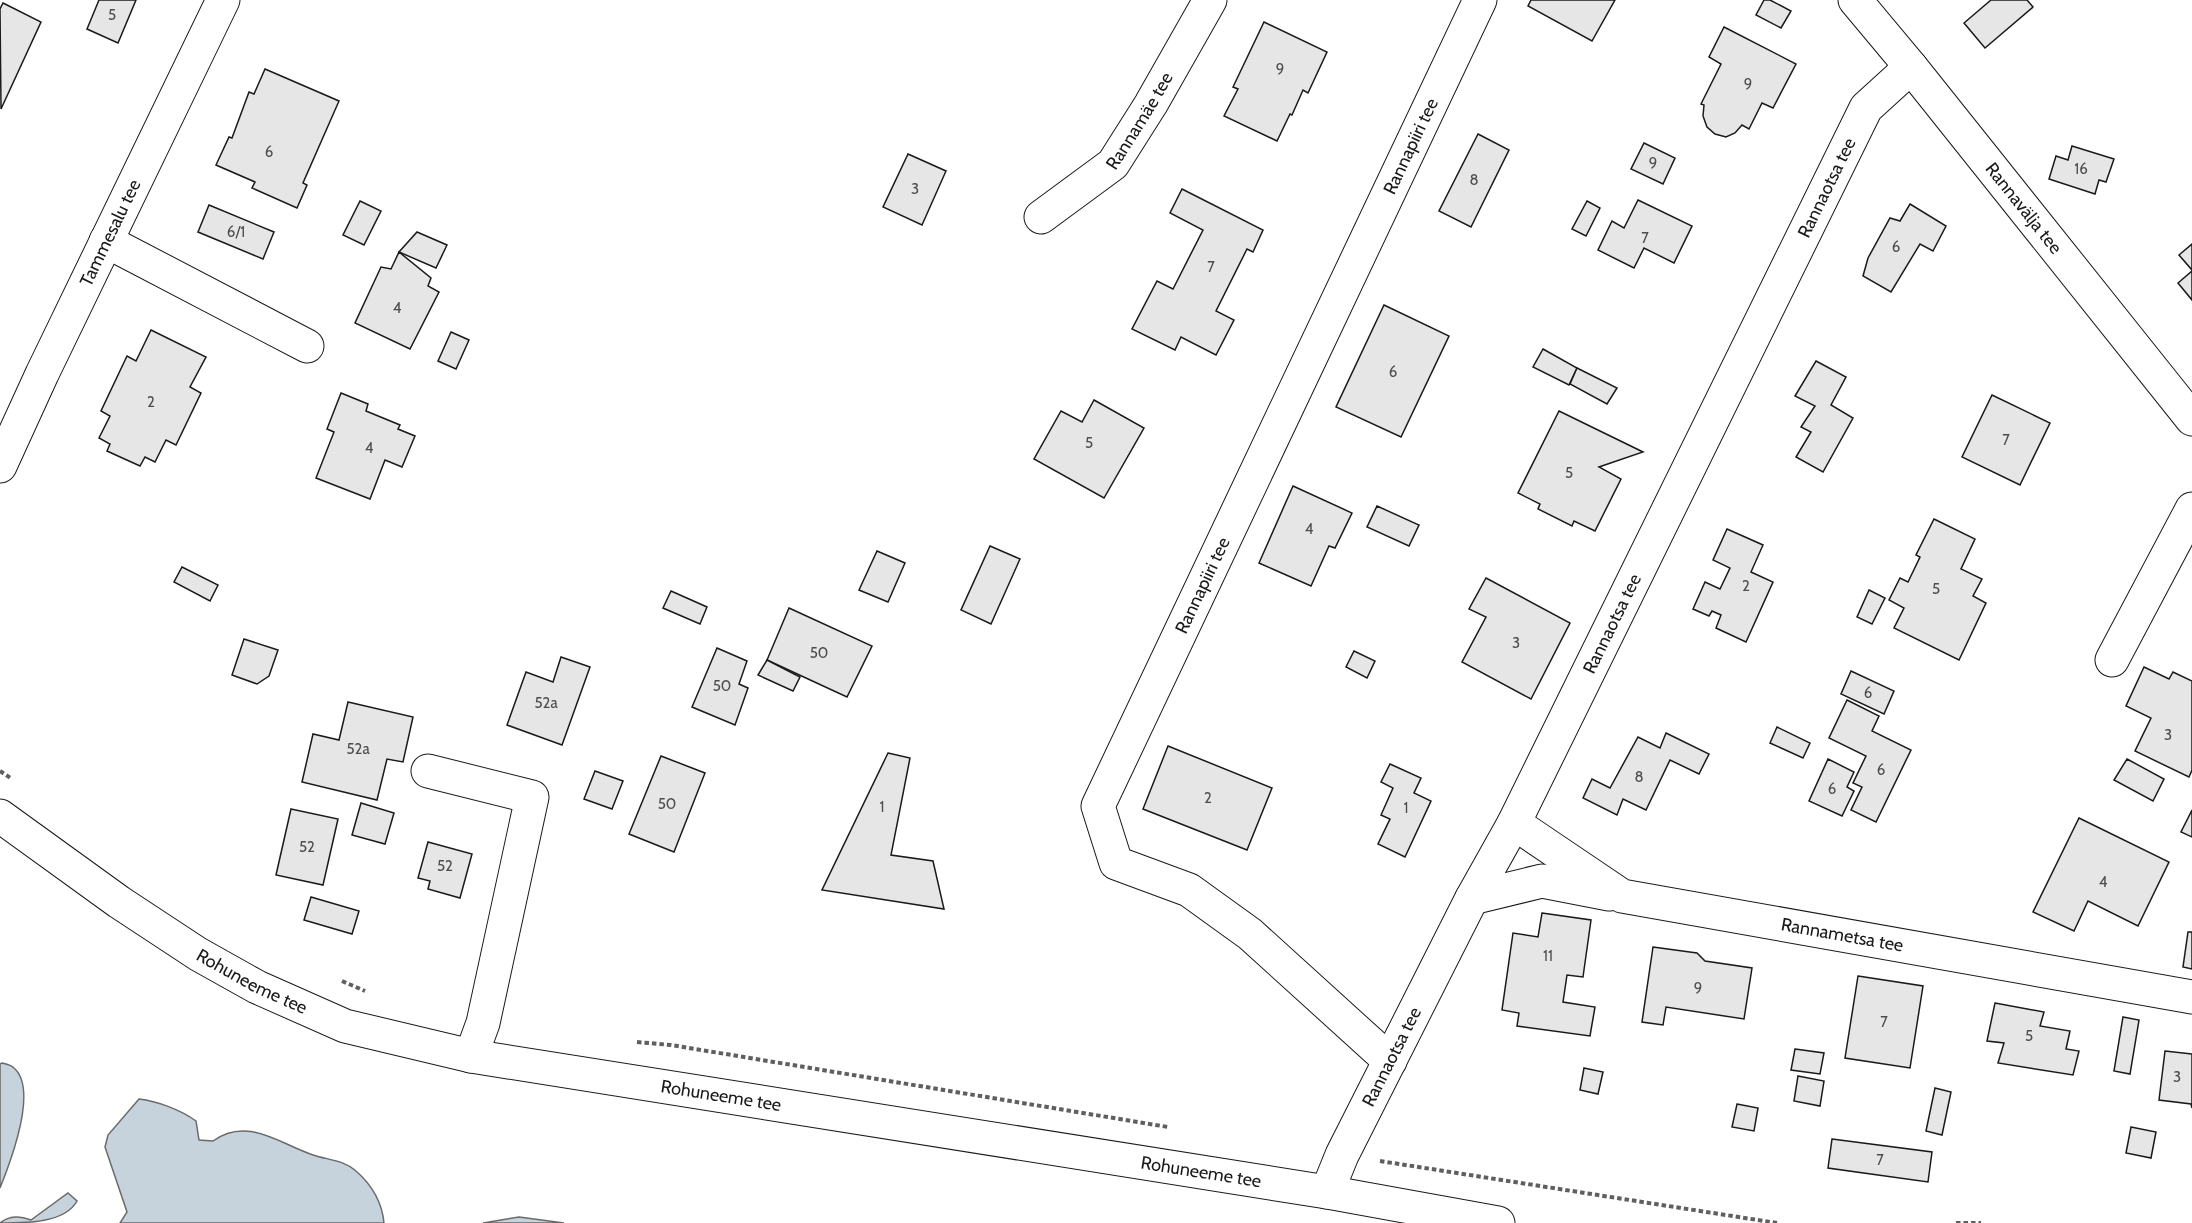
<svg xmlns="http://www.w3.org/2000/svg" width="2192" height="1223" viewBox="0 0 2192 1223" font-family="Cabin,sans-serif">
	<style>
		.water { fill: #c6d2dc; stroke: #6a6a6a; stroke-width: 1.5 }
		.building { fill: #e6e6e6; stroke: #1a1a1a; stroke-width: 1.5 }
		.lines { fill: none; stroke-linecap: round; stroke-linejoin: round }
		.minor-casing { stroke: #1a1a1a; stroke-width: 35 }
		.path { stroke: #5f5f5f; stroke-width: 4; stroke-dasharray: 4.5 3; stroke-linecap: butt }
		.minor { stroke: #fff; stroke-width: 33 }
		.labels { text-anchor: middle; stroke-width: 4.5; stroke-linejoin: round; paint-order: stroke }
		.number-label { font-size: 15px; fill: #4d4d4d }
		.street-label { font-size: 18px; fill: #1a1a1a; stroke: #fff }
	</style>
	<rect width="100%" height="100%" fill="#fff"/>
	<g class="water">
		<path d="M2 1063C6 1064 11 1065 14 1068 39 1090 10 1163 0 1188V1064Z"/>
		<path d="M139 1099C157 1101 181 1110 196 1121L199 1140 213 1141C247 1116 280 1144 313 1155 328 1160 344 1160 356 1171 372 1185 382 1202 384 1223H120L127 1212 105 1147 108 1135Z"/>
		<path d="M68 1193 77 1201C65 1223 27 1223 0 1223 10 1215 20 1216 31 1220Z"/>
		<path d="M519 1217 564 1223H483Z"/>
	</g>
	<g class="building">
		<path d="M99 0H136L118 43 87 29Z"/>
		<path d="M1531 0H1615L1592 41 1528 6Z"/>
		<path d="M1764 0H1770L1791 11 1781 28 1756 15Z"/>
		<path d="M1991 0H2027L2033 7 1985 48 1964 23Z"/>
		<path d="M3 3 41 22 1 109 0 9Z"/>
		<path d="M1264 22 1327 52 1308 93 1303 90 1292 115 1290 114 1277 141 1224 116 1238 89 1233 87Z"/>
		<path d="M1724 27 1796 64 1773 108 1762 103 1749 129 1742 125 1735 133 1726 137 1715 134 1707 127 1703 116 1704 105 1701 104 1721 64 1709 57Z"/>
		<path d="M265 69 339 101 303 183 307 185 297 208 252 188 255 182 216 165 229 137 232 138 249 92 254 94Z"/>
		<path d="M1478 134 1509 150 1471 227 1439 211Z"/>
		<path d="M1644 143 1675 158 1663 184 1631 169Z"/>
		<path d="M2072 146 2114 159 2106 182 2099 180 2095 194 2049 179 2056 156 2068 160Z"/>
		<path d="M908 154 946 171 922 225 883 207Z"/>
		<path d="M1182 189 1263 230 1253 252 1247 249 1216 311 1234 320 1216 355 1181 337 1175 350 1132 329 1157 281 1173 289 1203 230 1170 213Z"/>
		<path d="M1638 200 1692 226 1674 263 1644 248 1634 268 1598 250 1612 221 1624 228Z"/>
		<path d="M360 201 381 211 364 245 343 235Z"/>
		<path d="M1587 201 1600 208 1586 236 1572 229Z"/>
		<path d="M1910 204 1946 226 1933 251 1920 244 1891 292 1863 276 1868 258 1890 218 1900 221Z"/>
		<path d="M209 205 274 232 263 259 198 232Z"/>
		<path d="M417 232 447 245 436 268 399 252Z"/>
		<path d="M2192 244V270L2179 255Z"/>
		<path d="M399 252 431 278 428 286 439 292 410 349 355 323 381 267 391 269Z"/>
		<path d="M2192 271V300L2178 283Z"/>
		<path d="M1384 305 1449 336 1401 437 1336 407Z"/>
		<path d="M151 330 206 357 190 387 201 393 176 445 166 440 155 462 145 457 140 466 107 451 110 444 99 438 110 416 101 411 127 356 136 361Z"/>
		<path d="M451 332 469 340 456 369 438 361Z"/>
		<path d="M1543 349 1577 368 1569 385 1533 367Z"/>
		<path d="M1816 361 1846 377 1831 405 1853 418 1823 472 1796 457 1811 432 1801 427 1815 406 1795 396Z"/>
		<path d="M1577 368 1617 388 1607 404 1570 384Z"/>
		<path d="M341 393 368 404 366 411 400 425 398 429 415 436 402 467 385 460 370 499 316 478 334 432 327 429Z"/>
		<path d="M1992 395 2050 423 2020 485 1962 457Z"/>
		<path d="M1094 400 1144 428 1104 498 1034 459 1061 411 1082 422Z"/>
		<path d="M1559 411 1643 452 1599 467 1621 479 1595 531 1574 521 1572 526 1538 509 1540 504 1518 493Z"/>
		<path d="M1293 486 1352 513 1335 548 1329 546 1311 586 1259 563Z"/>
		<path d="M1377 506 1419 525 1409 546 1367 527Z"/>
		<path d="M1934 519 1975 539 1961 569 1982 579 1973 596 1986 603 1959 660 1894 628 1904 608 1889 600 1900 578 1908 582 1920 557 1916 555Z"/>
		<path d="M1727 529 1763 545 1751 572 1773 582 1746 642 1716 628 1721 615 1712 611 1709 616 1693 609 1705 582 1720 589 1730 568 1713 560Z"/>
		<path d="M990 546 1020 559 991 624 961 610Z"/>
		<path d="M877 551 905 563 888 602 859 590Z"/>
		<path d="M182 567 218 585 210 601 174 582Z"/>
		<path d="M1486 578 1570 623 1531 699 1462 662 1486 617 1469 609Z"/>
		<path d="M1869 590 1885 598 1872 624 1857 617Z"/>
		<path d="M671 591 707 607 700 624 663 608Z"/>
		<path d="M789 608 872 646 847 697 767 660Z"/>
		<path d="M244 639 278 650 269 676 257 684 232 675Z"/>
		<path d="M717 648 747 661 739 684 748 688 735 725 692 707Z"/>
		<path d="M1354 651 1375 661 1367 678 1346 667Z"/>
		<path d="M561 657 590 667 562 745 507 725 526 672 553 682Z"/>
		<path d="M767 660 800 677 793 691 758 675Z"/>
		<path d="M2144 667 2169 679 2173 672 2192 681V770L2189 777 2135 751 2151 718 2126 706Z"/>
		<path d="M1851 671 1894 691 1884 714 1841 694Z"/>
		<path d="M1847 700 1879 716 1872 731 1911 750 1876 822 1851 810 1862 787 1853 783 1866 756 1829 738Z"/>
		<path d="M348 702 413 717 403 762 387 759 377 800 302 782 313 734 339 740Z"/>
		<path d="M1777 727 1810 743 1803 758 1770 743Z"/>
		<path d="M1666 733 1709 754 1699 774 1670 760 1646 810 1623 799 1617 815 1583 798 1592 779 1610 788 1638 737 1660 748Z"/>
		<path d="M1168 746 1272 788 1247 850 1143 809Z"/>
		<path d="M888 753 910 758 891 855 933 861 944 909 822 890Z"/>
		<path d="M661 756 705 773 674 852 629 834Z"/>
		<path d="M1828 759 1854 772 1847 787 1854 791 1842 816 1809 801Z"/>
		<path d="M2127 759 2164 779 2153 801 2114 780Z"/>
		<path d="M1390 764 1421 778 1414 793 1431 801 1405 857 1378 844 1390 819 1381 815 1393 788 1381 782Z"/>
		<path d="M595 771 623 781 612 809 584 799Z"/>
		<path d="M361 803 394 813 385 844 352 835Z"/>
		<path d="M291 809 338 819 323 885 276 875Z"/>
		<path d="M2192 810V837L2181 832Z"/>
		<path d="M2079 818 2169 862 2138 926 2088 901 2074 931 2033 912Z"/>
		<path d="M428 842 472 854 460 898 428 889 430 881 418 878Z"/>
		<path d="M311 897 359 911 352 934 304 920Z"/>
		<path d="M1542 913 1591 920 1583 977 1567 975 1563 1002 1595 1007 1590 1036 1517 1026 1519 1013 1502 1010 1513 933 1538 937Z"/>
		<path d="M2188 932H2192V969L2183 967Z"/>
		<path d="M1653 947 1697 953 1705 961 1752 968 1744 1019 1666 1007 1663 1025 1642 1022Z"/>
		<path d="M1858 976 1923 986 1910 1068 1845 1058Z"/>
		<path d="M1995 1003 2044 1012 2040 1026 2070 1031 2066 1049 2079 1051 2073 1075 1998 1063 2004 1043 1987 1041Z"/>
		<path d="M2123 1017 2139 1020 2130 1074 2114 1071Z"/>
		<path d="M1795 1049 1824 1053 1820 1074 1791 1070Z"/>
		<path d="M2165 1051 2192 1054V1108L2191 1104 2159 1100Z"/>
		<path d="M1584 1068 1603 1072 1598 1094 1580 1090Z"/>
		<path d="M1798 1076 1824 1081 1820 1106 1794 1101Z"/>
		<path d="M1935 1088 1951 1092 1942 1135 1926 1131Z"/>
		<path d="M1737 1104 1758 1108 1754 1131 1732 1127Z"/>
		<path d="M2131 1127 2156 1132 2151 1158 2126 1153Z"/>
		<path d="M1832 1139 1932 1152 1928 1182 1828 1168Z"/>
	</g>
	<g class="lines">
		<defs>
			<g id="minor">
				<path id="s1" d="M1855 0 1911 67 2192 419"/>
				<path id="s2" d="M1041 217 1113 164 1151 104 1210 0"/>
				<path d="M106 241 307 346"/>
				<path id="s3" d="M0 466 42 374 223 0"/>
				<path d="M2112 660 2192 509"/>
				<path d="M428 771 532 797 483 1023 471 1056"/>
				<path id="s4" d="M0 816 119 902 198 954 257 987 345 1026 471 1056 1327 1192 1498 1223"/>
				<path id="s5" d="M1514 823 1622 896 2192 997"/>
				<path d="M1472 898 1542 881 1609 894"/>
				<path id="s6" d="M1390 1061 1250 934 1189 890 1116 863 1098 806 1480 0"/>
				<path id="s7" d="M1327 1192 1342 1155 1472 898 1514 823 1866 108 1911 67"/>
			</g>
		</defs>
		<use href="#minor" class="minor-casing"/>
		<g class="path">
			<path d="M0 771 12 779"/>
			<path d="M342 981 365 991"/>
			<path d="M637 1042 671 1045 1168 1127"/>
			<path d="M1380 1161 1777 1223"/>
			<path d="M1956 1223H1981"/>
		</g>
		<use href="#minor" class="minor"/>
	</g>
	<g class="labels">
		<g class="number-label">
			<text x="112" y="20">5</text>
			<text x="1280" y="74">9</text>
			<text x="1748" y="89">9</text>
			<text x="269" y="157">6</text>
			<text x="1653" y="168">9</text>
			<text x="2081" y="174">16</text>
			<text x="1474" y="185">8</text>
			<text x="915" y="194">3</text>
			<text x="236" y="237">6/1</text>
			<text x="1645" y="243">7</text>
			<text x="1896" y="252">6</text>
			<text x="1211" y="272">7</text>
			<text x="397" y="313">4</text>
			<text x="1393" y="377">6</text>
			<text x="151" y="407">2</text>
			<text x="2006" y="445">7</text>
			<text x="1089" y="448">5</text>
			<text x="369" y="453">4</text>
			<text x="1569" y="478">5</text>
			<text x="1309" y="534">4</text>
			<text x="1746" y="591">2</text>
			<text x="1936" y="594">5</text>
			<text x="1516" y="648">3</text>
			<text x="819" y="658">50</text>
			<text x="722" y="691">50</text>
			<text x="1868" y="698">6</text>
			<text x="546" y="708">52a</text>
			<text x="2168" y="740">3</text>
			<text x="358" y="754">52a</text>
			<text x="1881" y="775">6</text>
			<text x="1639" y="782">8</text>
			<text x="1832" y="794">6</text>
			<text x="1208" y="803">2</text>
			<text x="667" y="809">50</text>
			<text x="882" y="812">1</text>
			<text x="1406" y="813">1</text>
			<text x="307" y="852">52</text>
			<text x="445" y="871">52</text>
			<text x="2103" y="887">4</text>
			<text x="1548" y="961">11</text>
			<text x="1698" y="993">9</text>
			<text x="1884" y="1027">7</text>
			<text x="2029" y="1041">5</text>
			<text x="2177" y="1082">3</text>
			<text x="1880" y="1165">7</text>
		</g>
		<g class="street-label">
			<text dy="6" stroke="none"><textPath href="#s2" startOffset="140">Rannamäe tee</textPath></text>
			<text dy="6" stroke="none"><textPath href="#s6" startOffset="1132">Rannapiiri tee</textPath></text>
			<text dy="6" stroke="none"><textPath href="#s7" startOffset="1122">Rannaotsa tee</textPath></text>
			<text dy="6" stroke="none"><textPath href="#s1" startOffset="268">Rannavälja tee</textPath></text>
			<text dy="6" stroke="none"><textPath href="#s3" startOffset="258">Tammesalu tee</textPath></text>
			<text dy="6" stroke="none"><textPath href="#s6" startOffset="646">Rannapiiri tee</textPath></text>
			<text dy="6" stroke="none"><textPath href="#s7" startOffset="636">Rannaotsa tee</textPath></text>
			<text dy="6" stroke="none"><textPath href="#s5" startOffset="354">Rannametsa tee</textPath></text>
			<text dy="6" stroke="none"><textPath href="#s4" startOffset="302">Rohuneeme tee</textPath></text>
			<text dy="6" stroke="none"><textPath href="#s7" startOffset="150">Rannaotsa tee</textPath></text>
			<text dy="6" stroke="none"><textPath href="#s4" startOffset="788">Rohuneeme tee</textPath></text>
			<text dy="6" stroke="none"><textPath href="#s4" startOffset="1274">Rohuneeme tee</textPath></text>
		</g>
	</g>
</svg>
